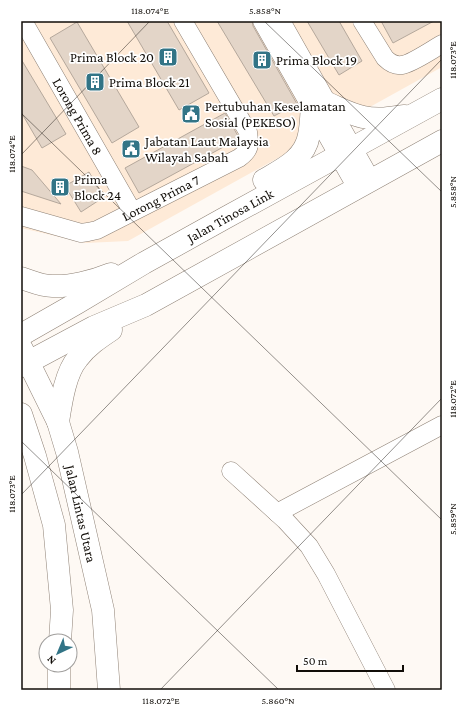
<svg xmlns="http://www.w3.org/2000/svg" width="463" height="711" viewBox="0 0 463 711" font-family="'Crimson Pro',serif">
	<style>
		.built { fill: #feead7 }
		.building { fill: #e3d5c8; stroke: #b5a89c }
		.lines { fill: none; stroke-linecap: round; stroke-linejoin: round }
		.minor-casing { stroke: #8e8175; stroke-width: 19 }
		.major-casing { stroke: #8e8175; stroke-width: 23 }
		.minor { stroke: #fff; stroke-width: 18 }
		.major { stroke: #fff; stroke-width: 22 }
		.ticks { fill: none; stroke: #110d08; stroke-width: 1; stroke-opacity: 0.45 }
		.labels { text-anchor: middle; stroke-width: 3.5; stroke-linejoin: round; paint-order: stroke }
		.poi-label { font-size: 14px; fill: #110d08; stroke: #fff; text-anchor: start }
		.street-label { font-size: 14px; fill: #110d08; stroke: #fff }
		.neatline { fill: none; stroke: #110d08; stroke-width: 1.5 }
		.ticks-label { font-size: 10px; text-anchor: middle; fill: #110d08 }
	</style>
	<rect width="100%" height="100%" fill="#fef9f4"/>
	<path class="built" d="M21 21H442V67L128 241 86 243 21 228Z"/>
	<g class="building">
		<path d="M127 21H167L209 93 179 110Z"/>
		<path d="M217 21H252L253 26 297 104 274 116Z"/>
		<path d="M307 21H339L362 61 339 75Z"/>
		<path d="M381 21H434L393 43Z"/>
		<path d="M77 22 139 127 112 143 50 38Z"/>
		<path d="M21 59 66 134 42 148 21 112Z"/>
		<path d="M225 113 238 136V139L139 193 125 168Z"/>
		<path d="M21 166 32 170 61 204 21 191Z"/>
		<path d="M89 172 104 197 81 212 65 186Z"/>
	</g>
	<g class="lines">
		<defs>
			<g id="minor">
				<path id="s1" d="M23 21 132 211"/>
				<path d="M262 21 357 188"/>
				<path d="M281 21 371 180"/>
				<path d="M362 21 385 58C389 62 395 66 402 65 411 64 433 49 442 44"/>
				<path id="s2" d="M21 216 81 233 88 232 97 230 239 158C250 150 250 146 248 132L183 21"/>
				<path d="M231 471 285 520 309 546 326 574 386 690"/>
				<path d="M277 513 442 425"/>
			</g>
			<g id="major">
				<path d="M327 103C339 108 350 114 363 117 377 120 391 118 405 116"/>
				<path d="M264 180C283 169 305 159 309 135 311 126 311 116 312 107"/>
				<path d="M21 278C31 281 41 286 52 286 70 287 94 281 111 274"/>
				<path id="s3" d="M21 335 77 303 144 263 225 218 442 99"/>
				<path id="s4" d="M22 349 58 422 67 452 103 610 109 690"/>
				<path d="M21 366 94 327 146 305 442 141"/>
				<path d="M21 414 35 456 54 525 62 610 60 641"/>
				<path d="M58 422C61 403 65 373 78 358 87 346 99 338 111 330"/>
				<path d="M59 690V665"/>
			</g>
		</defs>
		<use href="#minor" class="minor-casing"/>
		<use href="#major" class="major-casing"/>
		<use href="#minor" class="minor"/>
		<use href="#major" class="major"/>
	</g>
	<path class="ticks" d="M264 21 442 192M21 113 442 520M21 155 150 21M21 441 279 690M21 495 442 59M160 690 442 398"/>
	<defs>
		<symbol id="building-square" viewBox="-11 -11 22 22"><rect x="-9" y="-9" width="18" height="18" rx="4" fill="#327486" stroke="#fff"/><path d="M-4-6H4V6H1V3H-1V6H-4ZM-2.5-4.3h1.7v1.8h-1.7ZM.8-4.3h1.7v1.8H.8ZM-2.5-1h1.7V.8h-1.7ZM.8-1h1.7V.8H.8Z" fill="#fff"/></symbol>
		<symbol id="civic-square" viewBox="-11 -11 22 22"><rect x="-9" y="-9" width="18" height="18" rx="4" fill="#327486" stroke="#fff"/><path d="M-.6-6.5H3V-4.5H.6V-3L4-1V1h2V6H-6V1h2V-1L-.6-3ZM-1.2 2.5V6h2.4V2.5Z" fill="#fff"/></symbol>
	</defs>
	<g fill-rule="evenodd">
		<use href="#building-square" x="157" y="46" width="22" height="22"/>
		<use href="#building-square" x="251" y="49" width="22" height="22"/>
		<use href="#building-square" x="84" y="71" width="22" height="22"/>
		<use href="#civic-square" x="180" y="103" width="22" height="22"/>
		<use href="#civic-square" x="120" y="138" width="22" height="22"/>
		<use href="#building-square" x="49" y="176" width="22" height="22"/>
	</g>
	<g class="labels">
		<g class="poi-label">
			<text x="154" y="62" text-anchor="end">Prima Block 20</text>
			<text x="276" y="65">Prima Block 19</text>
			<text x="109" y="87">Prima Block 21</text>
			<text x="205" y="111">Pertubuhan Keselamatan<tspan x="205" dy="16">Sosial (PEKESO)</tspan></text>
			<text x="145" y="146">Jabatan Laut Malaysia<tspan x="145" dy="16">Wilayah Sabah</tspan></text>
			<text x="74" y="184">Prima<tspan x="74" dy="16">Block 24</tspan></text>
		</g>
		<g class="street-label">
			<text dy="5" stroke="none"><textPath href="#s1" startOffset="110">Lorong Prima 8</textPath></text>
			<text dy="5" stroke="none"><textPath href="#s2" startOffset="150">Lorong Prima 7</textPath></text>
			<text dy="5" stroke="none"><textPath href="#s3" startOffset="241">Jalan Tinosa Link</textPath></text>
			<text dy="5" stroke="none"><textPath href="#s4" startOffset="176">Jalan Lintas Utara</textPath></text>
		</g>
	</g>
	<rect width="463" height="711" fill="none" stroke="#ffffff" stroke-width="44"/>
	<g transform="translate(58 653) rotate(224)"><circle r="19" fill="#ffffff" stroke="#a09e9c"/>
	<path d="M0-3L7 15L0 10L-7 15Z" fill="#327486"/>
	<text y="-6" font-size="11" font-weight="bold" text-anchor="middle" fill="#110d08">N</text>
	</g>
	<path d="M297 665v6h106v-6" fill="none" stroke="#110d08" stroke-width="2"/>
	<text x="303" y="665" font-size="12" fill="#110d08" stroke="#ffffff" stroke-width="3" paint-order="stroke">50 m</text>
	<rect x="22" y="22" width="419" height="667" class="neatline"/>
	<g class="ticks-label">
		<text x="150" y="14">118.074°E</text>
		<text x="265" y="14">5.858°N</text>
		<text transform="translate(452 60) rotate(-90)" y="4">118.073°E</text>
		<text transform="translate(11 154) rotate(-90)" y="4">118.074°E</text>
		<text transform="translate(452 192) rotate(-90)" y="4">5.858°N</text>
		<text transform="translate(452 399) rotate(-90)" y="4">118.072°E</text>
		<text transform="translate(11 494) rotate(-90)" y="4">118.073°E</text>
		<text transform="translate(452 519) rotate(-90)" y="4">5.859°N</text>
		<text x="161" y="704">118.072°E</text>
		<text x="278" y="704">5.860°N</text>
	</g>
</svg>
